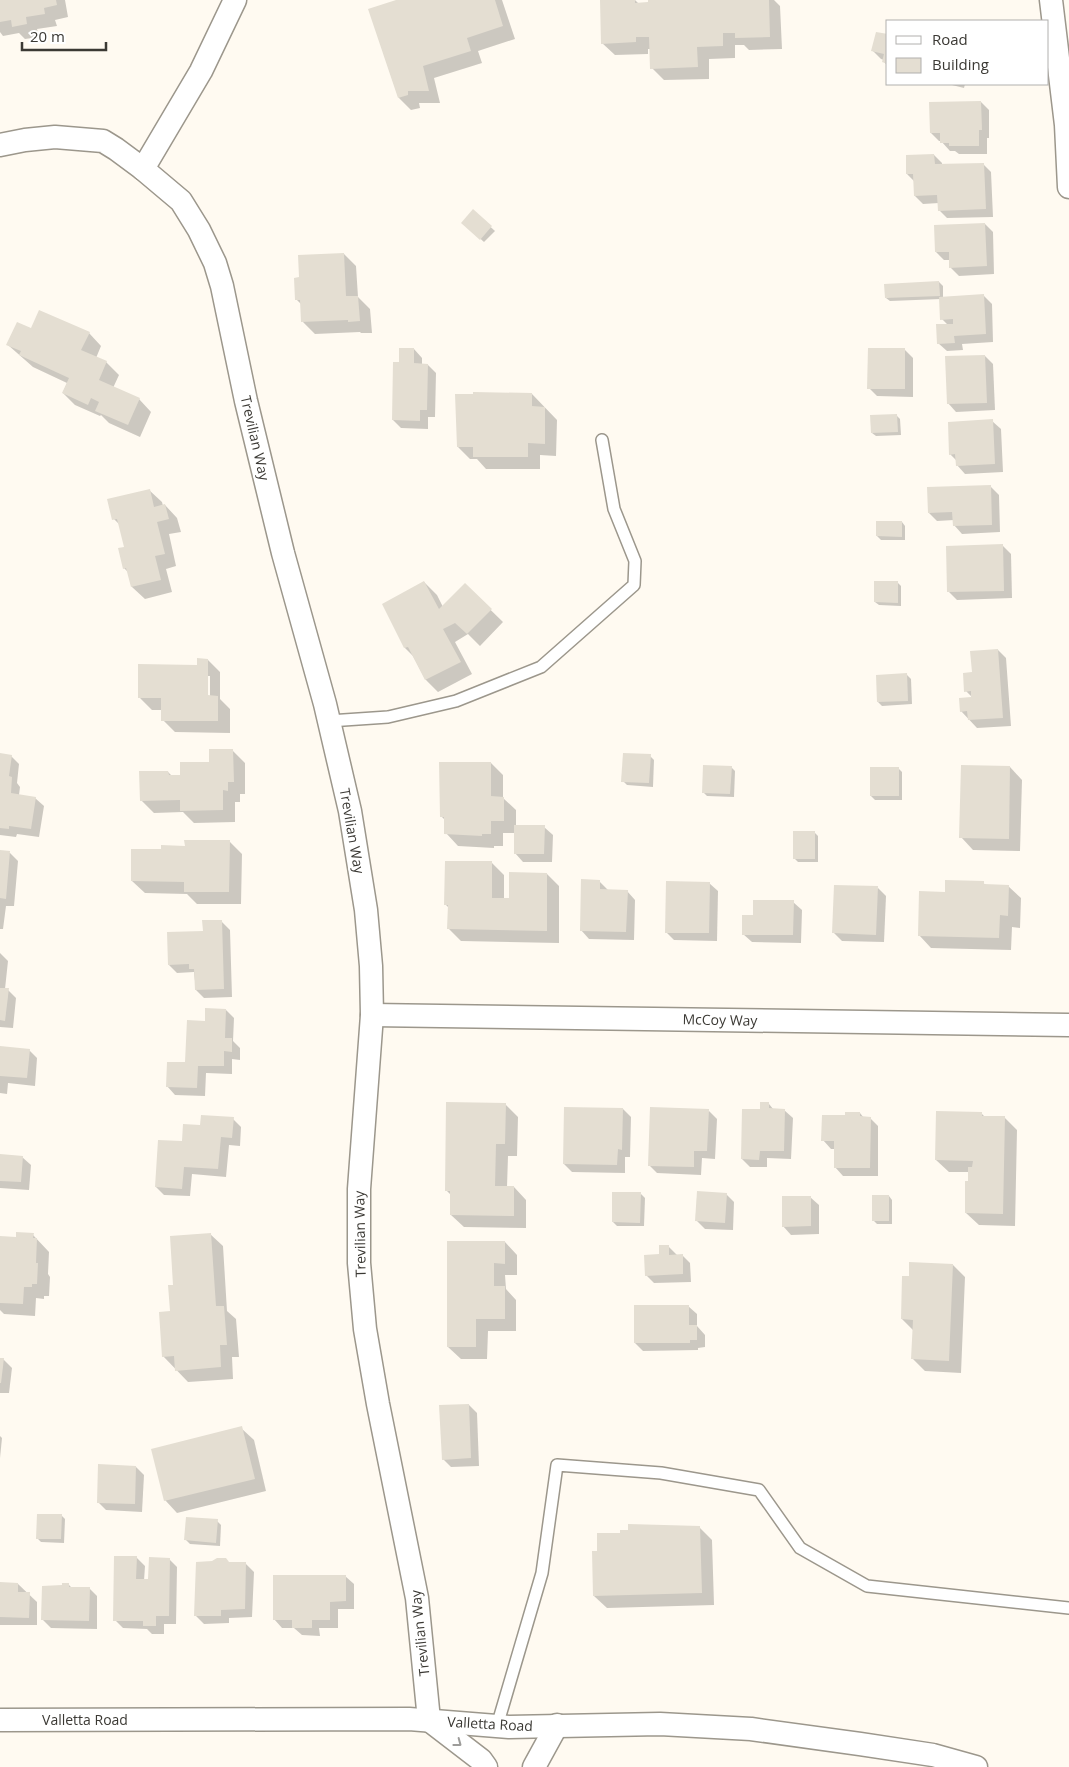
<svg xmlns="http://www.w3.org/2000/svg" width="1069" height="1767" viewBox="0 0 1069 1767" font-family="'Open Sans',sans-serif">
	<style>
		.shadow { fill: #0003; fill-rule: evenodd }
		.building { fill: #e4ded2 }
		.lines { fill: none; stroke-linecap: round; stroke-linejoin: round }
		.lane-casing { stroke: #9c978c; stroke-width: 14 }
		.street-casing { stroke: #9c978c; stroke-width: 25 }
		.lane { stroke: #fff; stroke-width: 11 }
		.street { stroke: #fff; stroke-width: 22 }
		.oneway { stroke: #9d9c9a }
		.labels { text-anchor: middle; stroke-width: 4; stroke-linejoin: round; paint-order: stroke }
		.street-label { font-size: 14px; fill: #3b3934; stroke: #fff }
	</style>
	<rect width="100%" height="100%" fill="#fffaf1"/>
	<g class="shadow">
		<path d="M0 0H65L68 17 55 20 57 26 37 29 39 37 25 39 19 33 3 36 0 32Z"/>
		<path d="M400 0H502L515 39 478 51 482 63 434 78 440 103H419L420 108 411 110 399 98Z"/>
		<path d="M601 0H635L639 4H650V0H774L780 6 782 49 749 50 744 45H735V58L709 59V79L664 80 652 68 651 49H648V54L615 55 602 43Z"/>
		<path d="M888 35V66L884 62V60L881 59 873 51Z"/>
		<path d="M948 84H965L964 88Z"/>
		<path d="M981 102 989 110V138H987V154H959L955 151H950L941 141H939L931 133Z"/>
		<path d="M934 155 942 163V165L983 164 991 172 993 217 947 218 939 210V203L923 204 915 196 914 181 907 174Z"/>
		<path d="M473 211 495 231 484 242 463 223Z"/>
		<path d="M985 224 993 232 994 274 959 276 951 268 950 260H944L936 252Z"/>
		<path d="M344 254 356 266 358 297 370 309 372 333H361L360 332 315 334 303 322 302 305 296 299 300 279Z"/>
		<path d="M939 282 943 286V298L984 296 992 304 993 342 962 344 963 350 947 351 938 343 948 325 942 319 941 299 890 301 886 298Z"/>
		<path d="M32 329 89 333 101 346 96 358 106 362 119 375 113 388 139 399 151 412 140 437 109 423 101 415 100 416 75 405 63 393 67 383 33 367 8 345Z"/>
		<path d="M414 349 422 358V365H428L436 373 435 417H428V429L401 428 393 420 400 363Z"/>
		<path d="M905 350 913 358V397L877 396 869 388Z"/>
		<path d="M985 356 993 364 995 410 956 412 948 403Z"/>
		<path d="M532 394 557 420 556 456 540 455V469H486L477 459H470L458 447Z"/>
		<path d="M896 415 900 419 901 435 876 436 872 433Z"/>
		<path d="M992 421 1001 429 1003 472 965 474 957 465V461L950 454Z"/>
		<path d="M991 487 999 495 1000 532 962 534 954 525V520L937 521 929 513Z"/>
		<path d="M149 490 162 502 163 506 165 505 177 518 181 532 169 534 176 566 166 569 172 592 145 599 132 587 129 573 124 568 125 548 120 525 114 519Z"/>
		<path d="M902 522 905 526V540H881L877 536Z"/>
		<path d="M1003 546 1011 554 1012 598 957 600 949 592Z"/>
		<path d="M424 582 437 595 443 607 465 585 503 622 480 646 468 634 455 642 472 674 438 692 426 680 413 656 405 648Z"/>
		<path d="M897 582 901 586V606L879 605 875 602Z"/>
		<path d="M998 650 1006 658 1011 726 977 728 961 711 973 698 966 691 973 674Z"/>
		<path d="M208 660 220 672V699L230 709V733L175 732 163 720V710H152L140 698ZM207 676H210V702H207Z"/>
		<path d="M907 675 911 679 912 704 882 706 878 702Z"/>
		<path d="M232 750 245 763V794H240V802H235V822L194 823 183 812 154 813 141 800 168 772 172 776H182Z"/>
		<path d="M0 754 11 756 19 764 17 783 20 787 19 795 35 798 44 806 39 837 17 834 16 837 0 835Z"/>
		<path d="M650 756 654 760 653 787 627 785 623 781Z"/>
		<path d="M491 763 503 775V798L516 810V826L544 827 553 835 552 862H523L515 853V833H503V846H494V848L458 846 446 833V821L441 816Z"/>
		<path d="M731 767 735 771 734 797 707 796 703 792Z"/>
		<path d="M1010 767 1022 780 1020 851 973 850 961 837Z"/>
		<path d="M898 768 902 772V800H875L871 796Z"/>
		<path d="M814 832 818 836V862H798L794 858Z"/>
		<path d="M230 842 242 854 241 904H197L187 894 145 893 132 881 162 851Z"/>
		<path d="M0 852 10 853 18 861 14 906H6L3 929H0Z"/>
		<path d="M492 863 504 875V899H510L547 874 559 886V943L461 941 449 929V908L445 904Z"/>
		<path d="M599 881 608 890 627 891 635 900 634 940 589 939 581 930Z"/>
		<path d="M709 883 718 891 717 941 674 940 666 932Z"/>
		<path d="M983 883 986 885 1008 886 1021 898 1020 928 1012 927 1011 950 931 948 919 935 946 893Z"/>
		<path d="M878 888 886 896 884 942 842 941 834 933Z"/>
		<path d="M793 902 802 910 801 943 752 942 743 934 754 916Z"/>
		<path d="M221 921 230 930 232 997 204 998 196 990 194 972 177 973 169 965 204 932Z"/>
		<path d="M0 953 8 961 5 989 8 990 16 998 13 1028 0 1027Z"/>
		<path d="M226 1010 234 1018 233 1041 240 1048V1060L232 1059V1074L206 1073 205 1096 175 1095 167 1086 186 1063Z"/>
		<path d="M0 1048 29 1050 37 1058 35 1086 8 1083 7 1094 0 1093Z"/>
		<path d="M505 1104 518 1117 517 1156H508L507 1187H514L526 1200V1228L464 1227 451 1215V1195L446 1190Z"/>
		<path d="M769 1104 774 1110H784L793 1118 791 1159 767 1158V1167H750L742 1159 761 1111Z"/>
		<path d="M623 1109 631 1117 630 1157H625V1173L572 1172 564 1164Z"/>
		<path d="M709 1111 717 1119 715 1159 702 1158 701 1175 657 1173 649 1165Z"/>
		<path d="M860 1113 864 1118H870L878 1126V1176H843L835 1167V1149H831L823 1140 847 1117Z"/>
		<path d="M981 1113 985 1117H1004L1017 1130 1015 1226 979 1225 966 1213 969 1172H949L936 1160Z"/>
		<path d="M233 1119 241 1127 240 1146 229 1145 226 1177 192 1174 190 1196 164 1195 156 1187 183 1143 202 1126Z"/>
		<path d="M0 1156 22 1157 31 1165 29 1190 0 1188Z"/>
		<path d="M641 1194 645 1198 644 1226H617L613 1222Z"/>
		<path d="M726 1194 734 1202 733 1230 705 1229 697 1221Z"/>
		<path d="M889 1196 892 1200V1224H877L873 1220Z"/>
		<path d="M810 1197 819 1205V1234L791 1235 783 1226Z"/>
		<path d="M210 1234 223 1246 227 1311 236 1319 239 1357H232L233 1379 188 1382 163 1356 174 1286Z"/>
		<path d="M33 1235 49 1252 48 1274 50 1277 49 1296H44V1299L36 1298 35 1316 4 1314 0 1310V1237L17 1238Z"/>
		<path d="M505 1242 517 1255V1275H505L506 1289 516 1300V1331H488L487 1359H461L448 1347Z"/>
		<path d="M668 1246 677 1255H682L690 1263 691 1282 654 1283 646 1275Z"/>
		<path d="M953 1265 965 1277 961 1373 925 1371 913 1359 914 1331 902 1319Z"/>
		<path d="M688 1306 697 1314V1326L705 1335V1347L698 1348V1350L643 1351 635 1343Z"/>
		<path d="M0 1359H3L12 1368 9 1393H0Z"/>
		<path d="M469 1405 477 1413 479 1466 451 1467 443 1459Z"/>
		<path d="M241 1428 254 1440 266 1491 177 1513 165 1500Z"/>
		<path d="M0 1436 2 1438 0 1458Z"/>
		<path d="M136 1467 144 1475 142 1512 106 1510 98 1502Z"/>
		<path d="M61 1515 65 1519 64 1543 41 1542 38 1539Z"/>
		<path d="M217 1521 221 1525 220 1546 190 1544 186 1540Z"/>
		<path d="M699 1527 712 1540 714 1605 607 1608 594 1596 598 1552 621 1534Z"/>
		<path d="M136 1557 145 1566 144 1581H150L169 1559 177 1567 176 1624H164V1634H152L147 1629 123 1628 115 1620Z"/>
		<path d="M229 1563H245L254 1572 252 1617 229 1618V1623L204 1624 196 1616Z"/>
		<path d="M345 1576 354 1584V1609H338V1628H319L320 1636 302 1635 294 1628H282L274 1619Z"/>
		<path d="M0 1584H18L37 1602V1625H0Z"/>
		<path d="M69 1585 72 1588H89L97 1596V1629L51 1628 43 1620 63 1587Z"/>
	</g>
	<g class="building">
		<path d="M0 0H56L57 5 44 8 45 14 26 17 27 24 12 27 11 20 0 22Z"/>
		<path d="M396 0H495L503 26 467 38 471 51 423 66 429 91H408V95L398 98 368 9Z"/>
		<path d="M600 0H635V3L648 2V0H769L770 37 735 38V33H723V46L697 47 698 67 650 69 649 37H636V42L601 44Z"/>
		<path d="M876 32 888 34V64L882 62 884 54 871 51Z"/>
		<path d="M981 101 982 130H979V146H949V143H940V133H930L929 102Z"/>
		<path d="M934 154 935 164 984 163 986 209 938 211 937 195 914 196 913 174H906V155Z"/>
		<path d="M473 209 492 226 480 240 461 223Z"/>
		<path d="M985 223 987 266 949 268V252H935L934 225Z"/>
		<path d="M344 253 346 296H358L360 321 348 322V320L301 322 300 300H295L294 278 299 277 298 255Z"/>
		<path d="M939 281 940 296 885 298 884 284Z"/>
		<path d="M984 294 986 334 954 336 955 343 937 344 936 324H953V319L940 320 939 297Z"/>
		<path d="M39 310 90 332 81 350 107 361 99 380 140 398 128 425 95 411 99 402 91 398 88 405 62 393 69 378 19 355 21 351 6 345 17 322 31 328Z"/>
		<path d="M399 348H414V363L428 364 427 410H420V421L392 420 393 362H399Z"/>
		<path d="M868 348H905V389H867Z"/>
		<path d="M985 355 987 403 947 404 945 356Z"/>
		<path d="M473 392 532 393V406L545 407V444L528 443V457H473V447H457L455 394H473Z"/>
		<path d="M897 414 898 432 871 433 870 415Z"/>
		<path d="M993 419 995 464 956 466 955 454 949 455 948 422Z"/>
		<path d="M991 485 992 525 953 526 952 512 928 513 927 487Z"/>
		<path d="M150 489 154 507 165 504 169 519 157 522 165 554 155 556 161 580 131 587 126 568 123 569 118 548 124 547 117 519 112 520 107 499Z"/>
		<path d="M876 521H902V537L876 536Z"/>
		<path d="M1003 544 1004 591 947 592 946 546Z"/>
		<path d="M424 581 439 609 465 583 492 609 467 634 455 623 443 629 461 662 425 680 408 647 404 648 382 604Z"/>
		<path d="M874 581H898V603L874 602Z"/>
		<path d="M998 649 1003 718 968 720 967 711 960 712 959 698 971 697V691L964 692 963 673 972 672 970 651Z"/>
		<path d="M197 658 208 659V695L218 696V721H161V698H138V664L197 665Z"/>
		<path d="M907 673 908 701 877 702 876 675Z"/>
		<path d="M209 749H233L234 782H228V791L223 790V810L180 811V800L140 801 139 771H168L169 775H180V762H209Z"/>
		<path d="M0 753 12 755 9 776 12 777 11 793 36 797 31 829 9 826V829L0 828Z"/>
		<path d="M623 753 651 754 649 783 621 782Z"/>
		<path d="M439 762H491V796L504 797V821H491V834H482V836L444 834V817H440Z"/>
		<path d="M703 765 732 766 730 794 702 793Z"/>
		<path d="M961 765 1010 766 1009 839 959 838Z"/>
		<rect x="870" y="767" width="29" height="29"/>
		<path d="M514 825H545L544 854H514Z"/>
		<rect x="793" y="831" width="22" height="28"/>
		<path d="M184 840H230L229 892H184V882L131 881V849H161V845L185 846Z"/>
		<path d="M0 850 10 851 6 899 0 898Z"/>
		<path d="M445 861H492V898H509V872L547 873V931L447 929 448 905H444Z"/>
		<path d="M581 879 600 880V889L628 890 626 932 580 931Z"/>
		<path d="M945 880 984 881V884L1009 885 1008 916 1000 915 999 938 918 936 919 891 945 892Z"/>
		<path d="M666 881 710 882 709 933H665Z"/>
		<path d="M834 885 878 886 876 935 832 933Z"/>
		<path d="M753 900H794L793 935H742V915H753Z"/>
		<path d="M202 920H222L224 989 195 990 194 969H189V964L168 965 167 932 203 931Z"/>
		<path d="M0 988H9L5 1021 0 1020Z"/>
		<path d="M205 1008 226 1009 225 1038H232V1052L224 1051V1066H198L197 1088 166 1087 167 1062H185L187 1020 205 1021Z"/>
		<path d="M0 1046 30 1049 27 1078 0 1076Z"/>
		<path d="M446 1102 506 1103 505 1144H496L495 1186H514V1216L450 1215V1191H445Z"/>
		<path d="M760 1102H769V1108L785 1109 784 1151H760L759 1160 741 1159 742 1109H760Z"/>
		<path d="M564 1107 623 1108 622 1150 618 1149 617 1165 563 1164Z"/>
		<path d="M650 1107 709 1109 707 1151H694V1167L648 1166Z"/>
		<path d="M936 1111 982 1112V1116H1005L1003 1214 965 1213V1181H968V1167H972L973 1161 935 1160Z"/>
		<path d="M845 1112H860V1116L871 1117 870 1168H834V1141H821L822 1115H845Z"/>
		<path d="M201 1115 234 1117 232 1138 221 1137 218 1169 184 1167 182 1189 155 1187 158 1140 182 1141 183 1124 200 1125Z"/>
		<path d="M0 1154 23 1156 21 1182 0 1181Z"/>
		<path d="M697 1191 727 1193 725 1223 695 1221Z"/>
		<path d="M612 1192H641L640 1223 612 1222Z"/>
		<rect x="872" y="1195" width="17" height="26"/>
		<path d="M782 1196H811V1226L782 1227Z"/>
		<path d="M16 1232 34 1233 33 1238H37L36 1263H38L37 1284H32V1287H24L23 1304 0 1303V1236L16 1237Z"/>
		<path d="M211 1233 216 1306H224L227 1345H220L221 1367 175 1371 174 1356 162 1357 159 1312 170 1311 168 1285H173L170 1236Z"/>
		<path d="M447 1241H505V1264L494 1263V1286H505V1319H476V1347H447Z"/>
		<path d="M659 1245H669V1255L683 1254V1274L645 1276 644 1255 659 1254Z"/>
		<path d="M909 1262 953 1264 949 1361 911 1359 913 1320 901 1319 902 1276H909Z"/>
		<path d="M634 1305H689V1325H697V1340H690V1343H634Z"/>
		<path d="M0 1358H4L1 1383H0Z"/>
		<path d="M469 1404 471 1458 442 1460 439 1405Z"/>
		<path d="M242 1426 255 1479 164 1501 151 1449Z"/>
		<path d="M98 1464 136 1466 135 1504 97 1503Z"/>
		<path d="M37 1514H62L61 1539H36Z"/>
		<path d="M186 1517 218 1519 216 1543 184 1540Z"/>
		<path d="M628 1524 700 1526 702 1593 593 1596 592 1551H597V1533H620V1530H628Z"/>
		<path d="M114 1556H137L136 1579H148L149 1557 170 1558 169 1616H156V1626H143V1621H113Z"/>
		<path d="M217 1558H226L229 1562H246L245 1609 221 1610V1616H194L196 1562 212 1561Z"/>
		<path d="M273 1575H346V1601L330 1602V1620H312V1628H292V1620H273Z"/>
		<path d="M0 1582 18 1583V1592H30L29 1618 0 1617Z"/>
		<path d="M62 1583H69V1587H90L89 1621 41 1620 42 1586 62 1585Z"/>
	</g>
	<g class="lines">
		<defs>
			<g id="lane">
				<path d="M329 721 388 717 456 701 541 667 634 585 635 561 614 509 602 440"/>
				<path d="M497 1726 542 1573 557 1465 661 1473 759 1490 800 1548 867 1586 1069 1608"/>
			</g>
			<g id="street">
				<path d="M1051 0 1066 125 1069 187"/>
				<path d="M0 145 25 140 55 137 103 141 116 149 143 169 181 201 199 230 215 263 222 286 246 401 283 553 325 704 350 811 366 910 371 966 372 1015 359 1189V1263L365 1329 378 1404 417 1598 429 1720 481 1760 486 1767"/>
				<path d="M143 169 201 71 235 0"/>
				<path d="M372 1015 1069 1025"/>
				<path d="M0 1720 409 1719 509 1727 660 1724 751 1729 860 1744 933 1755 976 1767"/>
				<path d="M534 1767 557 1725"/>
			</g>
		</defs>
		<use href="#lane" class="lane-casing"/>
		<use href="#street" class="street-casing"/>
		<use href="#lane" class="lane"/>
		<use href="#street" class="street"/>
	</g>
	<defs><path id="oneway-chevron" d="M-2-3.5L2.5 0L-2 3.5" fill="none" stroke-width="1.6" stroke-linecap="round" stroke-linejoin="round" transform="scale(1.25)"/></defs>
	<use class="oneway" href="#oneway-chevron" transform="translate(458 1743) rotate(37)"/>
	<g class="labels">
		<g class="street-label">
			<text transform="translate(255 438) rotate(77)" y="5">Trevilian Way</text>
			<text transform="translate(352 831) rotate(80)" y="5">Trevilian Way</text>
			<text transform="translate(720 1020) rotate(1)" y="5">McCoy Way</text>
			<text transform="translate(360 1234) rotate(-91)" y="5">Trevilian Way</text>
			<text transform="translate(420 1633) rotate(-96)" y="5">Trevilian Way</text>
			<text x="85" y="1725">Valletta Road</text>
			<text transform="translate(490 1724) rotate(3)" y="5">Valletta Road</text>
		</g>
	</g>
	<rect x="886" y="20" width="162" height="65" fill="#ffffff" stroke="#b1b0ae"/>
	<rect x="896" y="36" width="25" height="8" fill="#ffffff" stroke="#b1b0ae"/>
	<text x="932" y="45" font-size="15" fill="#3b3934">Road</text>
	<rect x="896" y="58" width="25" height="15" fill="#e4ded2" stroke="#b1b0ae"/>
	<text x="932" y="70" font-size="15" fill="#3b3934">Building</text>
	<path d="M22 42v8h84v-8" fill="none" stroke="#3b3934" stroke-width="2.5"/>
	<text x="30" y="42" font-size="15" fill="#3b3934" stroke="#ffffff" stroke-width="4" paint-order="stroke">20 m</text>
</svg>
